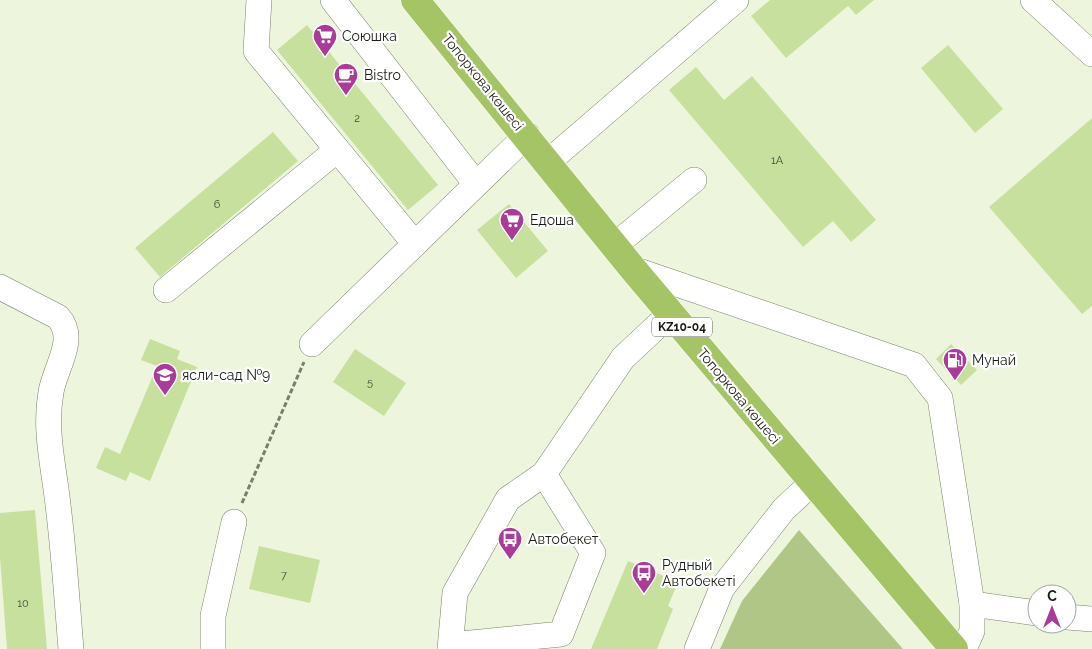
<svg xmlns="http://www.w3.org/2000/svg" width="1092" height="649" viewBox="0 0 1092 649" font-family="Raleway,sans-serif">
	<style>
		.forest { fill: #afc686 }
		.building { fill: #c8e09e }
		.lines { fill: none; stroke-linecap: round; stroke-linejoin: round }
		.minor-casing { stroke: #78816a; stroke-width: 26 }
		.highway-casing { stroke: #fff; stroke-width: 29 }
		.path { stroke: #797f6e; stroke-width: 3; stroke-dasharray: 5 2.5; stroke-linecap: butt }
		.minor { stroke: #fff; stroke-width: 25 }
		.highway { stroke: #a5c466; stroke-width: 28 }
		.labels { text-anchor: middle; stroke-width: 4.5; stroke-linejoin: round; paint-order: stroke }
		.number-label { font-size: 11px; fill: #454d36 }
		.shield { fill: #fff; stroke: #5e605a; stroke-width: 1 }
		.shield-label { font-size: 12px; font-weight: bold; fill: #191c13 }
		.poi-label { font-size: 14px; fill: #191c13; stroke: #fff; text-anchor: start }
		.street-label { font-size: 14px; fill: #191c13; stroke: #fff }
	</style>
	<rect width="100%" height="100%" fill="#edf6dd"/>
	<path class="forest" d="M799 530 903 649H720L742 601Z"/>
	<g class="building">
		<path d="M770 0H874L856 15 848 6 786 58 751 16Z"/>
		<path d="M307 25 438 185 408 210 277 50Z"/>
		<path d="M948 45 1003 109 975 133 921 68Z"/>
		<path d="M696 67 724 100 752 76 876 220 851 242 833 221 803 247 669 90Z"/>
		<path d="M1092 118V306L1082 314 989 207Z"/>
		<path d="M273 132 298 161 160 277 135 248Z"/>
		<path d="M509 204 548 251 516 278 477 230Z"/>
		<path d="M150 339 180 351 177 359 197 367 150 481 130 472 126 481 96 468 105 447 120 454 157 366 141 360Z"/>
		<path d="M951 344 977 370 961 385 936 359Z"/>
		<path d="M355 349 406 383 384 416 333 382Z"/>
		<path d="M35 510 47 649H7L0 557V513Z"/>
		<path d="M259 546 320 560 310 603 249 589Z"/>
		<path d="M628 561 678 582 668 606 673 609 657 649H591Z"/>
	</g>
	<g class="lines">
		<defs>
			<g id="minor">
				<path d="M259 0 256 51 415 244"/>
				<path d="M333 0 476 184"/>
				<path d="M1033 0 1092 54"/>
				<path d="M548 162 736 0"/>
				<path d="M614 246 694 180"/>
				<path d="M633 269 914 365 940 398 972 604V631L964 649"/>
				<path d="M0 287 58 317C78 339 55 367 51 392 44 431 54 467 58 505 64 553 67 601 71 649"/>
				<path d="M166 290 337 150"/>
				<path d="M312 344 527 135"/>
				<path d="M972 604 1037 613"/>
				<path d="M1067 617 1092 619"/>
				<path d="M451 645 561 634 593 553 544 474"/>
				<path d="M213 649V616L234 522"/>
				<path d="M450 649 455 593 508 499 544 474 623 358 670 314"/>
				<path d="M697 649 722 588 784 509 812 483"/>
			</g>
			<path id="highway" d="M415 0 633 269 954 649"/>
		</defs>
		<use href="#minor" class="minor-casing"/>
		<use href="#highway" class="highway-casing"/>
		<path class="path" d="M242 503 304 362"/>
		<use href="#minor" class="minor"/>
		<use href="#highway" class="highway"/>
	</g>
	<defs>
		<symbol id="supermarket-pin" viewBox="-11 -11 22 30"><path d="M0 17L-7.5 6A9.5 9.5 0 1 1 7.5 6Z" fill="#aa3b99" stroke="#fff"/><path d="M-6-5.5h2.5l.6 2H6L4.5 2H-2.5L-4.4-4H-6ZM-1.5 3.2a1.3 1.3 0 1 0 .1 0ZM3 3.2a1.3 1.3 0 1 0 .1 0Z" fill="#fff"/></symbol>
		<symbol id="cafe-pin" viewBox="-11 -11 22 30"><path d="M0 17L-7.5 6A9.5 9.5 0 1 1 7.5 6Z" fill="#aa3b99" stroke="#fff"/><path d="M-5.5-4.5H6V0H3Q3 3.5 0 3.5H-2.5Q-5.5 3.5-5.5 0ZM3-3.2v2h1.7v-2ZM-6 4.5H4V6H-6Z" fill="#fff"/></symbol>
		<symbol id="fuel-pin" viewBox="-11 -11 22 30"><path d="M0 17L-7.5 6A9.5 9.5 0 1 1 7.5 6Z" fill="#aa3b99" stroke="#fff"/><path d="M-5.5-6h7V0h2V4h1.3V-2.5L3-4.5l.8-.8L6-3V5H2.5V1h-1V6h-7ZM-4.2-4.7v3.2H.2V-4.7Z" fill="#fff"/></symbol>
		<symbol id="school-pin" viewBox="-11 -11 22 30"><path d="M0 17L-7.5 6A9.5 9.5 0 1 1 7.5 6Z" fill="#aa3b99" stroke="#fff"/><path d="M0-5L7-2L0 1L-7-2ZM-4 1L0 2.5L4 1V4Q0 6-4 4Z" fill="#fff"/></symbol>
		<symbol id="bus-pin" viewBox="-11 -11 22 30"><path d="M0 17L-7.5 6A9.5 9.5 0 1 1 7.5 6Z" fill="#aa3b99" stroke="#fff"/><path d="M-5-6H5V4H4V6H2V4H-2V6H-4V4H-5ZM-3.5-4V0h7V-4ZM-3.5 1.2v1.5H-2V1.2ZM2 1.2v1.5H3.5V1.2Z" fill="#fff"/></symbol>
	</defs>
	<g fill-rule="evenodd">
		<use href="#supermarket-pin" x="311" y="22" width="28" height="38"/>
		<use href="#cafe-pin" x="332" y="61" width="28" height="38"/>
		<use href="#supermarket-pin" x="498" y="206" width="28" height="38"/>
		<use href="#fuel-pin" x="941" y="346" width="28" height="38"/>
		<use href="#school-pin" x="151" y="361" width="28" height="38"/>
		<use href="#bus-pin" x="496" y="525" width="28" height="38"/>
		<use href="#bus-pin" x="630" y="559" width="28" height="38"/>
	</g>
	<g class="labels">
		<g class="number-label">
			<text x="357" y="122">2</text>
			<text x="777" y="164">1А</text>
			<text x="217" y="208">6</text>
			<text x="370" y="386">5</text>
			<text x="284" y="579">7</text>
			<text x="23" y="607">10</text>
		</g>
		<rect class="shield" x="652" y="317.5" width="60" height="19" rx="4"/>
		<g class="shield-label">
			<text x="682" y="331">KZ10-04</text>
		</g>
		<g class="poi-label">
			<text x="342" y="41">Союшка</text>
			<text x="364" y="80">Bistro</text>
			<text x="530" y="225">Едоша</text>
			<text x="972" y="365">Мунай</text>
			<text x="182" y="380">ясли-сад №9</text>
			<text x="528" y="544">Автобекет</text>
			<text x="662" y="570">Рудный<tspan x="662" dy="16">Автобекеті</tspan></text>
		</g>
		<g class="street-label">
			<text transform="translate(483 82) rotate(51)" y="5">Топоркова көшесі</text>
			<text transform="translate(739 396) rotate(50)" y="5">Топоркова көшесі</text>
		</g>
	</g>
	<g transform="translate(1052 609)"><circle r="24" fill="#ffffff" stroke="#a3a4a1"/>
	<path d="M0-4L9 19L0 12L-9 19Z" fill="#aa3b99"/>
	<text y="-8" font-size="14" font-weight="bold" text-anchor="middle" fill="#191c13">С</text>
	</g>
</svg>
